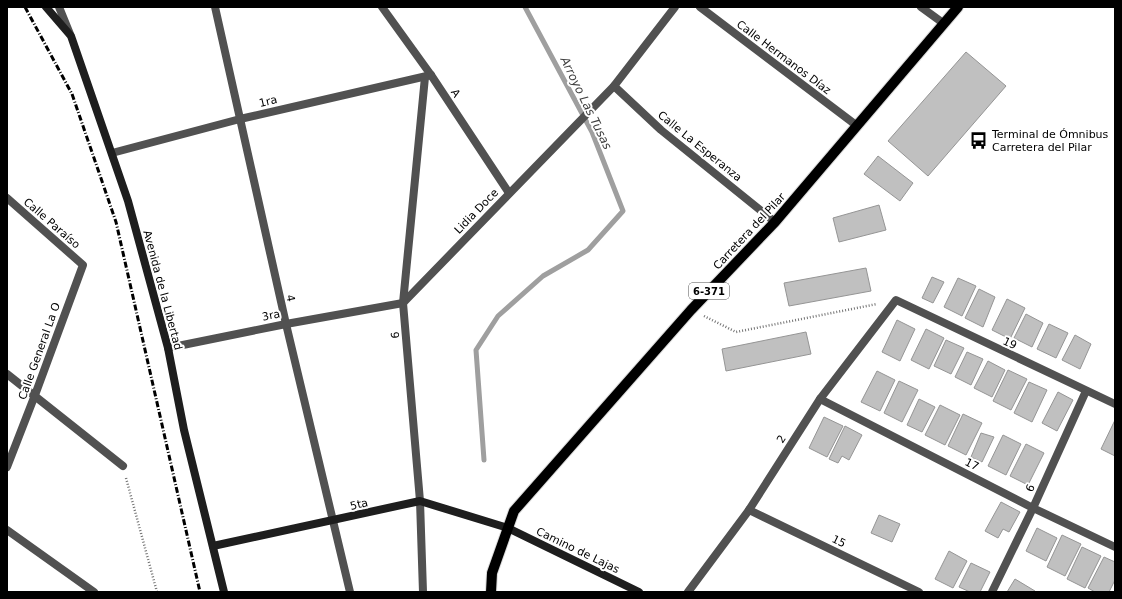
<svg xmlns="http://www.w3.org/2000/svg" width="1122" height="599" viewBox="0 0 1122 599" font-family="'DejaVu Sans',sans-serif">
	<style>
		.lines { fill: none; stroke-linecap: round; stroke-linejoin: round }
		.stream { stroke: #9f9f9f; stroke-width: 5 }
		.building { fill: #c0c0c0; stroke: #959595 }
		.primary-casing { stroke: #dbdbdb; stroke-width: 12 }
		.path { stroke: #737373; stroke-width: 2.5; stroke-dasharray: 1 2; stroke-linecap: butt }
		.lane { stroke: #515151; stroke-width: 8 }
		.street { stroke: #515151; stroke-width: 8 }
		.secondary { stroke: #1e1e1e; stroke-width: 8 }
		.primary { stroke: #000; stroke-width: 10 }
		.rail { stroke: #000; stroke-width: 3; stroke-dasharray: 6 2 1 2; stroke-linecap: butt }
		.labels { text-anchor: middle; stroke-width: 4; stroke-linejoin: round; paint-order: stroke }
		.shield { fill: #fff; stroke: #4c4c4c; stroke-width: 1 }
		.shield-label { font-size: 10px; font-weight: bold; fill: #000 }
		.street-label { font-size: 11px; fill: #000; stroke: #fff }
		.poi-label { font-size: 11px; fill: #000; stroke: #fff; text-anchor: start }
		.water-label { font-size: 12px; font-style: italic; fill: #404040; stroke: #fff }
	</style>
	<rect width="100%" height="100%" fill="#fff"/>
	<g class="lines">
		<path class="stream" d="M484 460 476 350 498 316 543 276 588 250 623 211 592 132 525 7"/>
	</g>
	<g class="building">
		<path d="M966 52 1006 86 928 176 888 141Z"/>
		<path d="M878 156 913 183 900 201 864 174Z"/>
		<path d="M879 205 886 230 839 242 833 218Z"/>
		<path d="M866 268 871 291 789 306 784 283Z"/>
		<path d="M932 277 944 282 933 303 922 298Z"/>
		<path d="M958 278 976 286 962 316 944 307Z"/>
		<path d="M979 289 995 297 983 327 965 318Z"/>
		<path d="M1007 299 1025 308 1010 339 992 330Z"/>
		<path d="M1026 314 1043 323 1032 347 1014 338Z"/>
		<path d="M897 320 915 329 900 361 882 352Z"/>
		<path d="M1049 324 1068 333 1056 358 1037 349Z"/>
		<path d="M926 329 944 338 929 369 911 360Z"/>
		<path d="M806 332 811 354 726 371 722 349Z"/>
		<path d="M1075 335 1091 344 1080 369 1062 360Z"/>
		<path d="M946 340 964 348 951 374 934 366Z"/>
		<path d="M967 352 983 359 971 385 955 377Z"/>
		<path d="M988 361 1005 370 992 397 974 388Z"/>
		<path d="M1008 370 1027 379 1011 410 993 401Z"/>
		<path d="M877 371 895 380 880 411 861 402Z"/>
		<path d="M899 381 918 390 902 422 884 413Z"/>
		<path d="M1029 382 1047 390 1032 422 1014 413Z"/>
		<path d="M1058 392 1073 400 1057 431 1042 423Z"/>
		<path d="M919 399 935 407 922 432 907 425Z"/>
		<path d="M940 405 960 415 945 445 925 435Z"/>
		<path d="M963 414 982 423 966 455 948 446Z"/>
		<path d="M824 417 843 426 827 457 809 448Z"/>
		<path d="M1115 420V456L1101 449Z"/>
		<path d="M845 426 862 435 849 460 842 456 838 463 829 459Z"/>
		<path d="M981 433 994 437 982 462 971 457Z"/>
		<path d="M1003 435 1021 444 1006 475 988 466Z"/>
		<path d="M1026 444 1044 453 1028 485 1010 476Z"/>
		<path d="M1001 502 1020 512 1009 532 1003 529 998 538 985 531Z"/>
		<path d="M879 515 900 524 892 542 871 533Z"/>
		<path d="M1037 528 1057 538 1046 561 1026 551Z"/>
		<path d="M1062 535 1081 544 1065 576 1047 567Z"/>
		<path d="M1082 547 1101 556 1085 588 1067 579Z"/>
		<path d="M949 551 967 561 953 588 935 579Z"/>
		<path d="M1104 557 1115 562V580L1109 592H1095L1088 588Z"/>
		<path d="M971 563 990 572 980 592H970L959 587Z"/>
		<path d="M1015 579 1035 591 1034 592H1007Z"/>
	</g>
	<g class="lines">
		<defs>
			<path id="primary" d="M491 592 492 573 514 511 691 310 775 222 958 7"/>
		</defs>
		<use href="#primary" class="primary-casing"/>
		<g class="path">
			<path d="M704 316 736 332 877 304"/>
			<path d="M126 478 157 592"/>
		</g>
		<path class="lane" d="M420 501 423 592"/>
		<g class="street">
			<path d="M59 7 70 34"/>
			<path d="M215 7 286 324 350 592"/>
			<path d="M382 7 431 75 509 193"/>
			<path d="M700 7 856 125"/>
			<path d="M921 7 943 23"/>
			<path d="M614 86 661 130 775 222"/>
			<path d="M112 153 240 119 431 75"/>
			<path d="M7 198 83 265 35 395 7 467"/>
			<path d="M168 348 286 324 403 303 614 86 675 7"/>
			<path d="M7 374 123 466"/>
			<path d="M820 399 1033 508 1115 547"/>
			<path d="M420 501 403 303 425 77"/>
			<path d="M749 510 919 592"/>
			<path d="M7 530 94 592"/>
			<path d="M688 592 749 510 820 399 896 300 1115 404"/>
			<path d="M992 592 1033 508 1086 391"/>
		</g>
		<g class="secondary">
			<path d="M46 7 71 36 128 201 168 348 184 430 224 592"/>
			<path d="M213 546 420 501 508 528 639 592"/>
		</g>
		<use href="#primary" class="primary"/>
		<path class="rail" d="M25 7 72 94 116 222 200 592"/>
	</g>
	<defs>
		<symbol id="bus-bare" viewBox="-9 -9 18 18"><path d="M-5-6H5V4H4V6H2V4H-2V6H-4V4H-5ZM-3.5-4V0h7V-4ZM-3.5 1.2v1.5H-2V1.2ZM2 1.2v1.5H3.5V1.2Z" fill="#000" stroke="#fff" stroke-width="2.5" paint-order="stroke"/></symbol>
	</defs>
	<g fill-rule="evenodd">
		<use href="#bus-bare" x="966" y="128" width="25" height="25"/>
	</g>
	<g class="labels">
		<rect class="shield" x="689" y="283" width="40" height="16" rx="3"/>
		<g class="shield-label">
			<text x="709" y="295">6-371</text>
		</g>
		<g class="street-label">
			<text transform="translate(784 57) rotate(37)" y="4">Calle Hermanos Díaz</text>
			<text transform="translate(456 93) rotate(57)" y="4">A</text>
			<text transform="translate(268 101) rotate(-13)" y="4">1ra</text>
			<text transform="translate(700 146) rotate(39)" y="4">Calle La Esperanza</text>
			<text transform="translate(476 211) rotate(-46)" y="4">Lidia Doce</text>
			<text transform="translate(52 223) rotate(41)" y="4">Calle Paraíso</text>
			<text transform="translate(749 231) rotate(-47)" y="4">Carretera del Pilar</text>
			<text transform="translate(163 290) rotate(75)" y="4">Avenida de la Libertad</text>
			<text transform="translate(291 298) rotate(78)" y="4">4</text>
			<text transform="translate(271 315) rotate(-11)" y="4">3ra</text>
			<text transform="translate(395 335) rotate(-95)" y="4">6</text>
			<text transform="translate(1010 343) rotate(25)" y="4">19</text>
			<text transform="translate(39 351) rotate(-70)" y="4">Calle General La O</text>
			<text transform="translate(781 439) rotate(-57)" y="4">2</text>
			<text transform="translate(972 464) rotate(27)" y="4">17</text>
			<text transform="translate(1030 488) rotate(-66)" y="4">6</text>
			<text transform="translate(359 504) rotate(-13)" y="4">5ta</text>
			<text transform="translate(839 541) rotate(26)" y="4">15</text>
			<text transform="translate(578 550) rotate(26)" y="4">Camino de Lajas</text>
		</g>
		<g class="poi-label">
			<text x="992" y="138">Terminal de Ómnibus<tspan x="992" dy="13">Carretera del Pilar</tspan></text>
		</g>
		<g class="water-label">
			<text transform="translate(586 103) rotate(64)" y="4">Arroyo Las Tusas</text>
		</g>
	</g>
	<rect width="1122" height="599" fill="none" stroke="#000000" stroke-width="16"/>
</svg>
